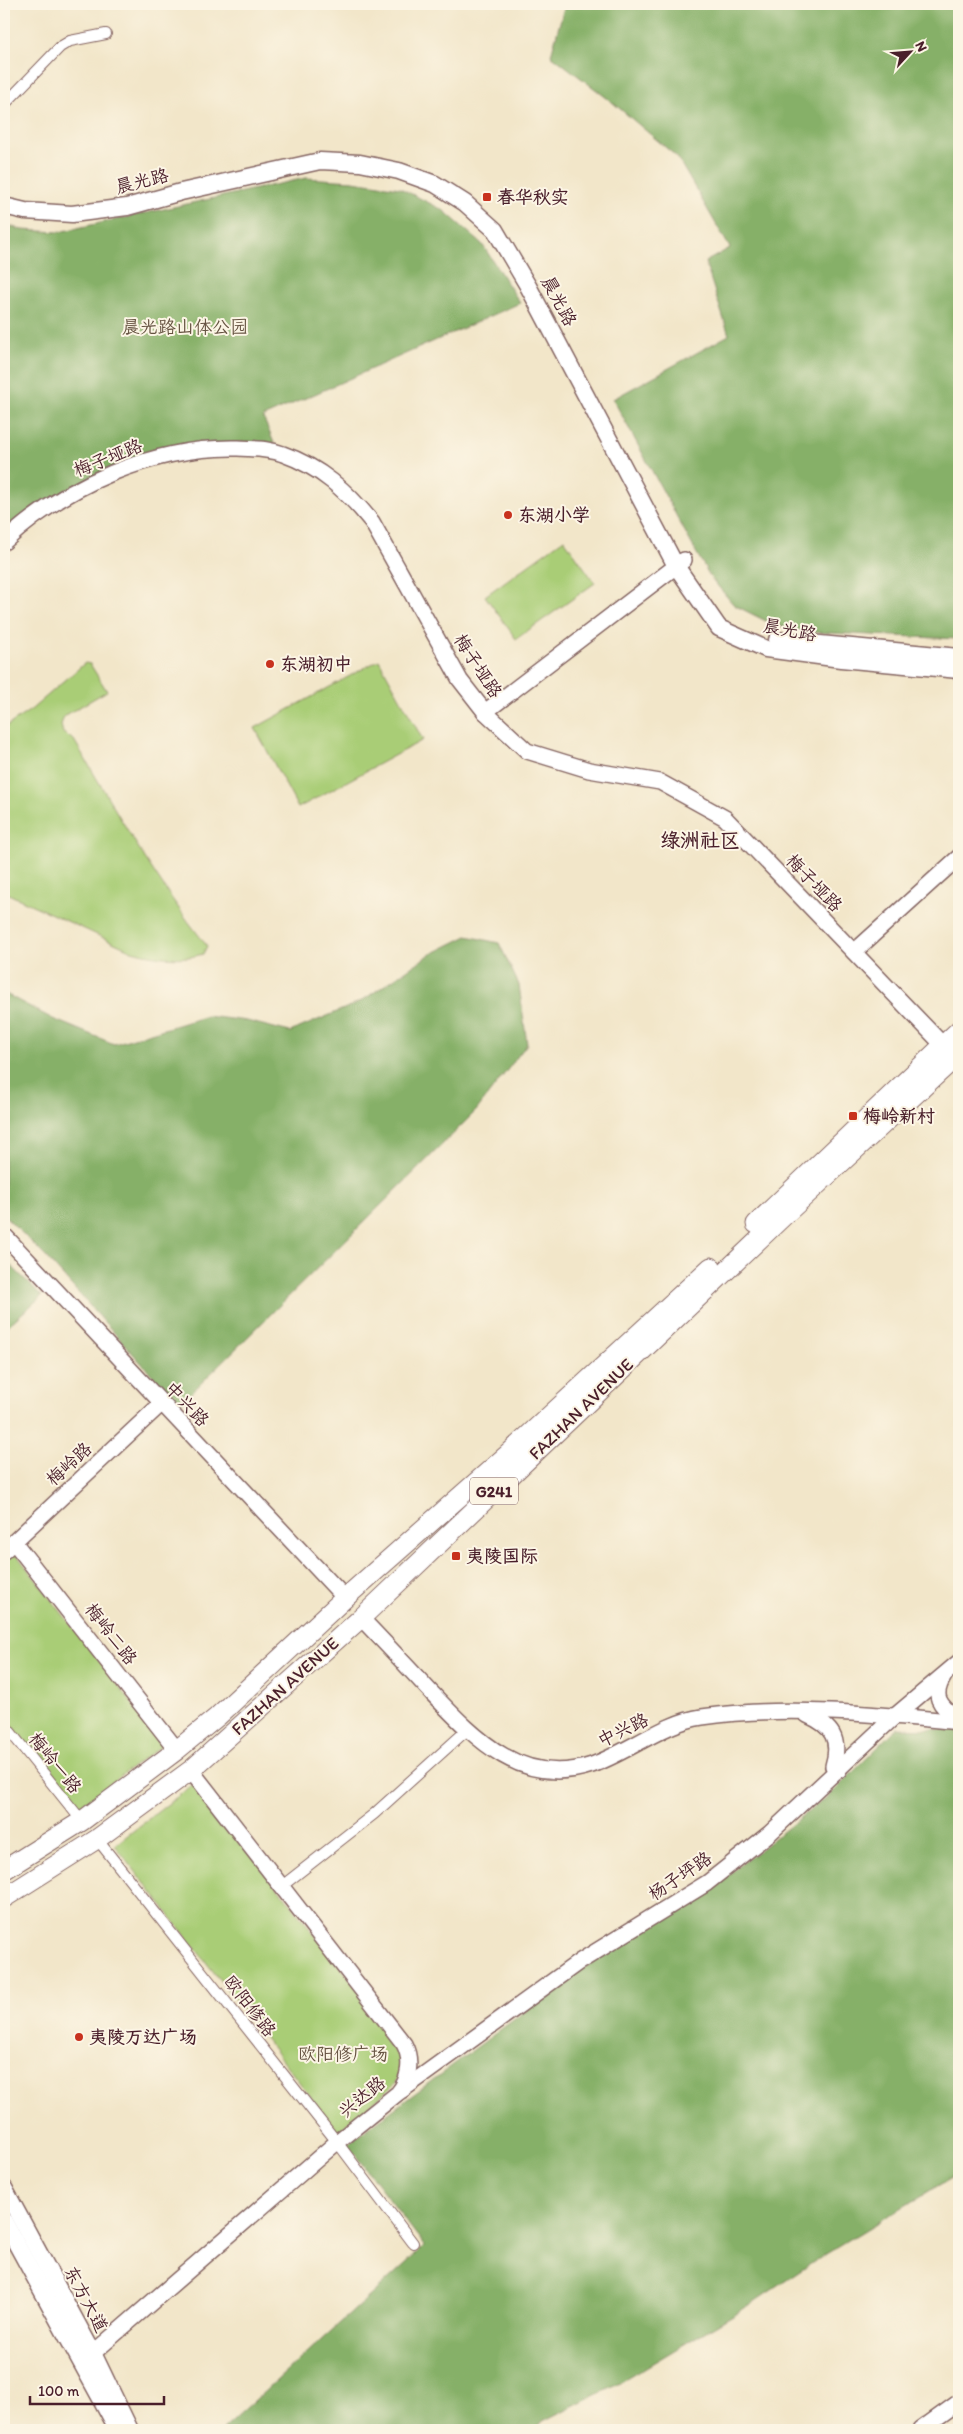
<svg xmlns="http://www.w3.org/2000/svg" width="963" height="2434" viewBox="0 0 963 2434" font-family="Itim,'LXGW WenKai TC',sans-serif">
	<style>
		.green { fill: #a9cd76; stroke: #7a7650 }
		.forest { fill: #86b067; stroke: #686849 }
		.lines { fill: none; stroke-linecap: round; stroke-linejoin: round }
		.street-casing { stroke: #856562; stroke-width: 12 }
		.secondary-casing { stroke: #856562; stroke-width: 18 }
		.primary-casing { stroke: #856562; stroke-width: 19 }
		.highway-casing { stroke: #856562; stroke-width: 21 }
		.street { stroke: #fff; stroke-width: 10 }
		.secondary { stroke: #fff; stroke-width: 15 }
		.primary { stroke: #fff; stroke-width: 16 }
		.highway { stroke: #fff; stroke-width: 19 }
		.poi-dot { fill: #c8321e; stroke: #fcf5e5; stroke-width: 2 }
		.labels { text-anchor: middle; stroke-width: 4; stroke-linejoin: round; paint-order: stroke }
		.shield { fill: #fcf5e5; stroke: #7f5f63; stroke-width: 1 }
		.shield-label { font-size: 16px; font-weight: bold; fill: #4a1f2b }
		.street-label { font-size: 18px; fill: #4a1f2b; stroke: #fcf5e5 }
		.poi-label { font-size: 18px; font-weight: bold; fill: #4a1f2b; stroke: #fcf5e5; text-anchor: start }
		.park-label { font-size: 18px; fill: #665342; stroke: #fcf5e5 }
		.quarter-label { font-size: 20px; font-weight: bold; fill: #4a1f2b; stroke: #fcf5e5 }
	</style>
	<rect width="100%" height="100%" fill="#fcf5e5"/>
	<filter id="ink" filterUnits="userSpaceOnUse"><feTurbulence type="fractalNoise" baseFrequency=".02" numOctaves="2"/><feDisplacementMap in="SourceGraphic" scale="10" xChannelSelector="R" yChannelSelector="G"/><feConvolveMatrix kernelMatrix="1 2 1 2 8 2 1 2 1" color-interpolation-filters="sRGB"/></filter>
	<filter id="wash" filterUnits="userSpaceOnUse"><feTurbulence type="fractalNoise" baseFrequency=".0096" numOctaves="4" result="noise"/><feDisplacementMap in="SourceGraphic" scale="20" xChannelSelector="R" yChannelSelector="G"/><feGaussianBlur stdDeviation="1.12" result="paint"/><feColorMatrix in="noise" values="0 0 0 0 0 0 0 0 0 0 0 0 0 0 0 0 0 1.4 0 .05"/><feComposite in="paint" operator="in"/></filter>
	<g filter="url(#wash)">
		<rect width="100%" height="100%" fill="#f2e6c9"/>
		<g class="green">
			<path d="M564 539 595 583 516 639 485 596Z"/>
			<path d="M379 660 423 740 298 808 255 728Z"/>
			<path d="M85 663 90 664 107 691 64 716 61 725 63 733 74 740C116 811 156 882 207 946L203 954C180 961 155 957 132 951L4 892V728L32 709Z"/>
			<path d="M12 1549 164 1744 77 1808 4 1716V1557Z"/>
			<path d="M195 1783 403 2046 405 2065 396 2083 338 2132 115 1845Z"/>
		</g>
		<g class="forest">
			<path d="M565 4H959V639L807 632 772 624 734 605 711 578 696 552 613 399 729 335 705 262 730 248 677 157 612 102 551 55Z"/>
			<path d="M306 178 353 181 400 188 443 210 482 244 520 303 263 417 274 443 245 442 192 447 123 461 28 512 4 531V224L22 230 59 232Z"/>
			<path d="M467 936 499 943 519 985 527 1044 476 1111 179 1405 46 1257 4 1215V993L53 1019 114 1044 207 1016 247 1021 290 1032 360 1002 429 955Z"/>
			<path d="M4 1259 42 1296 4 1329Z"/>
			<path d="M897 1728 959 1730V2173L827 2253 748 2306 626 2379 543 2421 535 2430H222L425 2246 347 2144 579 1971 712 1887 831 1794Z"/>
		</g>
	</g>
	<g filter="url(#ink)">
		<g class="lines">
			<defs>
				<g id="street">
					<path d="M4 105 60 47 70 41 106 34"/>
					<path d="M4 1724 82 1821"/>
					<path d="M97 1839 337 2142 413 2243"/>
					<path d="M282 1886 374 1814 467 1730"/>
				</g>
				<g id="secondary">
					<path d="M4 542C65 485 154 446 238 448 253 449 268 448 283 454 320 467 347 491 372 522L460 680 485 712 527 751 589 770 660 782 725 818 943 1045"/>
					<path d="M485 712 684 560"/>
					<path d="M854 952 959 857"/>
					<path d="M4 1235 345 1598"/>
					<path d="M14 1542 177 1750"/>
					<path d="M4 1551 161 1404"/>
					<path d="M361 1618C383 1641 406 1665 428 1689 473 1736 520 1789 592 1765 627 1753 665 1722 702 1717 783 1705 878 1714 959 1722"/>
					<path d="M944 1676C930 1699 942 1706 959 1721"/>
					<path d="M807 1715C832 1726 841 1739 833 1766L839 1770"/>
					<path d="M401 2091 579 1962 707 1883 770 1833 895 1716 959 1662"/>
					<path d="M93 2353 337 2142 398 2093C410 2079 412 2059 404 2044L191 1770"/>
					<path d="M920 2430 959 2402"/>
				</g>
				<g id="primary">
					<path d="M4 206 25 211 72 214 127 207 181 192 320 161 360 163 399 171 435 184 465 203 495 230 528 286 676 566 719 628 766 649 841 659 959 670"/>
					<path d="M777 640 959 657"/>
					<path d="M4 2188 93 2353 130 2430"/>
					<path d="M4 2221 118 2430"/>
				</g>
				<g id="highway">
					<path d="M756 1224 959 1030"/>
					<path d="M4 1870 82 1821 177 1750 217 1717 345 1598 508 1454 711 1267"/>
					<path d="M4 1898 97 1839 191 1770 361 1618 789 1211 959 1054"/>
				</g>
			</defs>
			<use href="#street" class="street-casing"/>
			<use href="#secondary" class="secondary-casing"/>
			<use href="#primary" class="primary-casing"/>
			<use href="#highway" class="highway-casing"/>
			<use href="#street" class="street"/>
			<use href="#secondary" class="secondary"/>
			<use href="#primary" class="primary"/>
			<use href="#highway" class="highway"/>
		</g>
	</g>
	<g class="poi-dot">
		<rect x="482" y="192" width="10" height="10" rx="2.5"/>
		<circle cx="508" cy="515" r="5"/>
		<circle cx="270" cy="664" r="5"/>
		<rect x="848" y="1111" width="10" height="10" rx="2.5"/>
		<rect x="451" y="1551" width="10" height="10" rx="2.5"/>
		<circle cx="79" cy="2037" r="5"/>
	</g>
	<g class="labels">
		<rect class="shield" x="470" y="1477.5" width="48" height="27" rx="4"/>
		<g class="shield-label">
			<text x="494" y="1497">G241</text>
		</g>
		<g class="street-label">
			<text transform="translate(142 181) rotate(-14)" y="6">晨光路</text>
			<text transform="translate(559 301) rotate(62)" y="6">晨光路</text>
			<text transform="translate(108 458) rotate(-22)" y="6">梅子垭路</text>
			<text transform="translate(790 630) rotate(11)" y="6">晨光路</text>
			<text transform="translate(478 666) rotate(57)" y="6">梅子垭路</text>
			<text transform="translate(814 883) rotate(46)" y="6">梅子垭路</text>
			<text transform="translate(187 1404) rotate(46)" y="6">中兴路</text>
			<text transform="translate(581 1409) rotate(-44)" y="6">FAZHAN AVENUE</text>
			<text transform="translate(69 1464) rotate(-43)" y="6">梅岭路</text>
			<text transform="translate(111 1634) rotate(52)" y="6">梅岭二路</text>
			<text transform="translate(285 1686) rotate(-42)" y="6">FAZHAN AVENUE</text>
			<text transform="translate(623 1730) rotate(-26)" y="6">中兴路</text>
			<text transform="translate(55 1763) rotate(51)" y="6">梅岭一路</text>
			<text transform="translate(680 1876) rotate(-34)" y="6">杨子坪路</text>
			<text transform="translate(250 2006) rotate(52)" y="6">欧阳修路</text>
			<text transform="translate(362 2097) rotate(-39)" y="6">兴达路</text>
			<text transform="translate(86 2299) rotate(62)" y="6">东方大道</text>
		</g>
		<g class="poi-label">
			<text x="497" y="203">春华秋实</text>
			<text x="518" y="521">东湖小学</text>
			<text x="280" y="670">东湖初中</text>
			<text x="863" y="1122">梅岭新村</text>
			<text x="466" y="1562">夷陵国际</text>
			<text x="89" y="2043">夷陵万达广场</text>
		</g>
		<g class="park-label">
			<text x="185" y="333">晨光路山体公园</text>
			<text x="343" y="2060">欧阳修广场</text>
		</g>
		<g class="quarter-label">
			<text x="700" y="847">绿洲社区</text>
		</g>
	</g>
	<rect width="963" height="2434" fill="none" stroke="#fcf5e5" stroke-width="20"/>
	<g transform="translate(910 52) rotate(64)" stroke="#fcf5e5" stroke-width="4" paint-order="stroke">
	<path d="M0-4L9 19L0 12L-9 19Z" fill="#4a1f2b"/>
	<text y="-8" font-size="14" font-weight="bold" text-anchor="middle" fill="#4a1f2b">N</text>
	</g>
	<path d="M30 2396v8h134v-8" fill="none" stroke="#4a1f2b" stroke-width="2.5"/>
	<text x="38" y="2396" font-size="15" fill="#4a1f2b" stroke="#fcf5e5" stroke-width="4" paint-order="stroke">100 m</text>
</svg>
